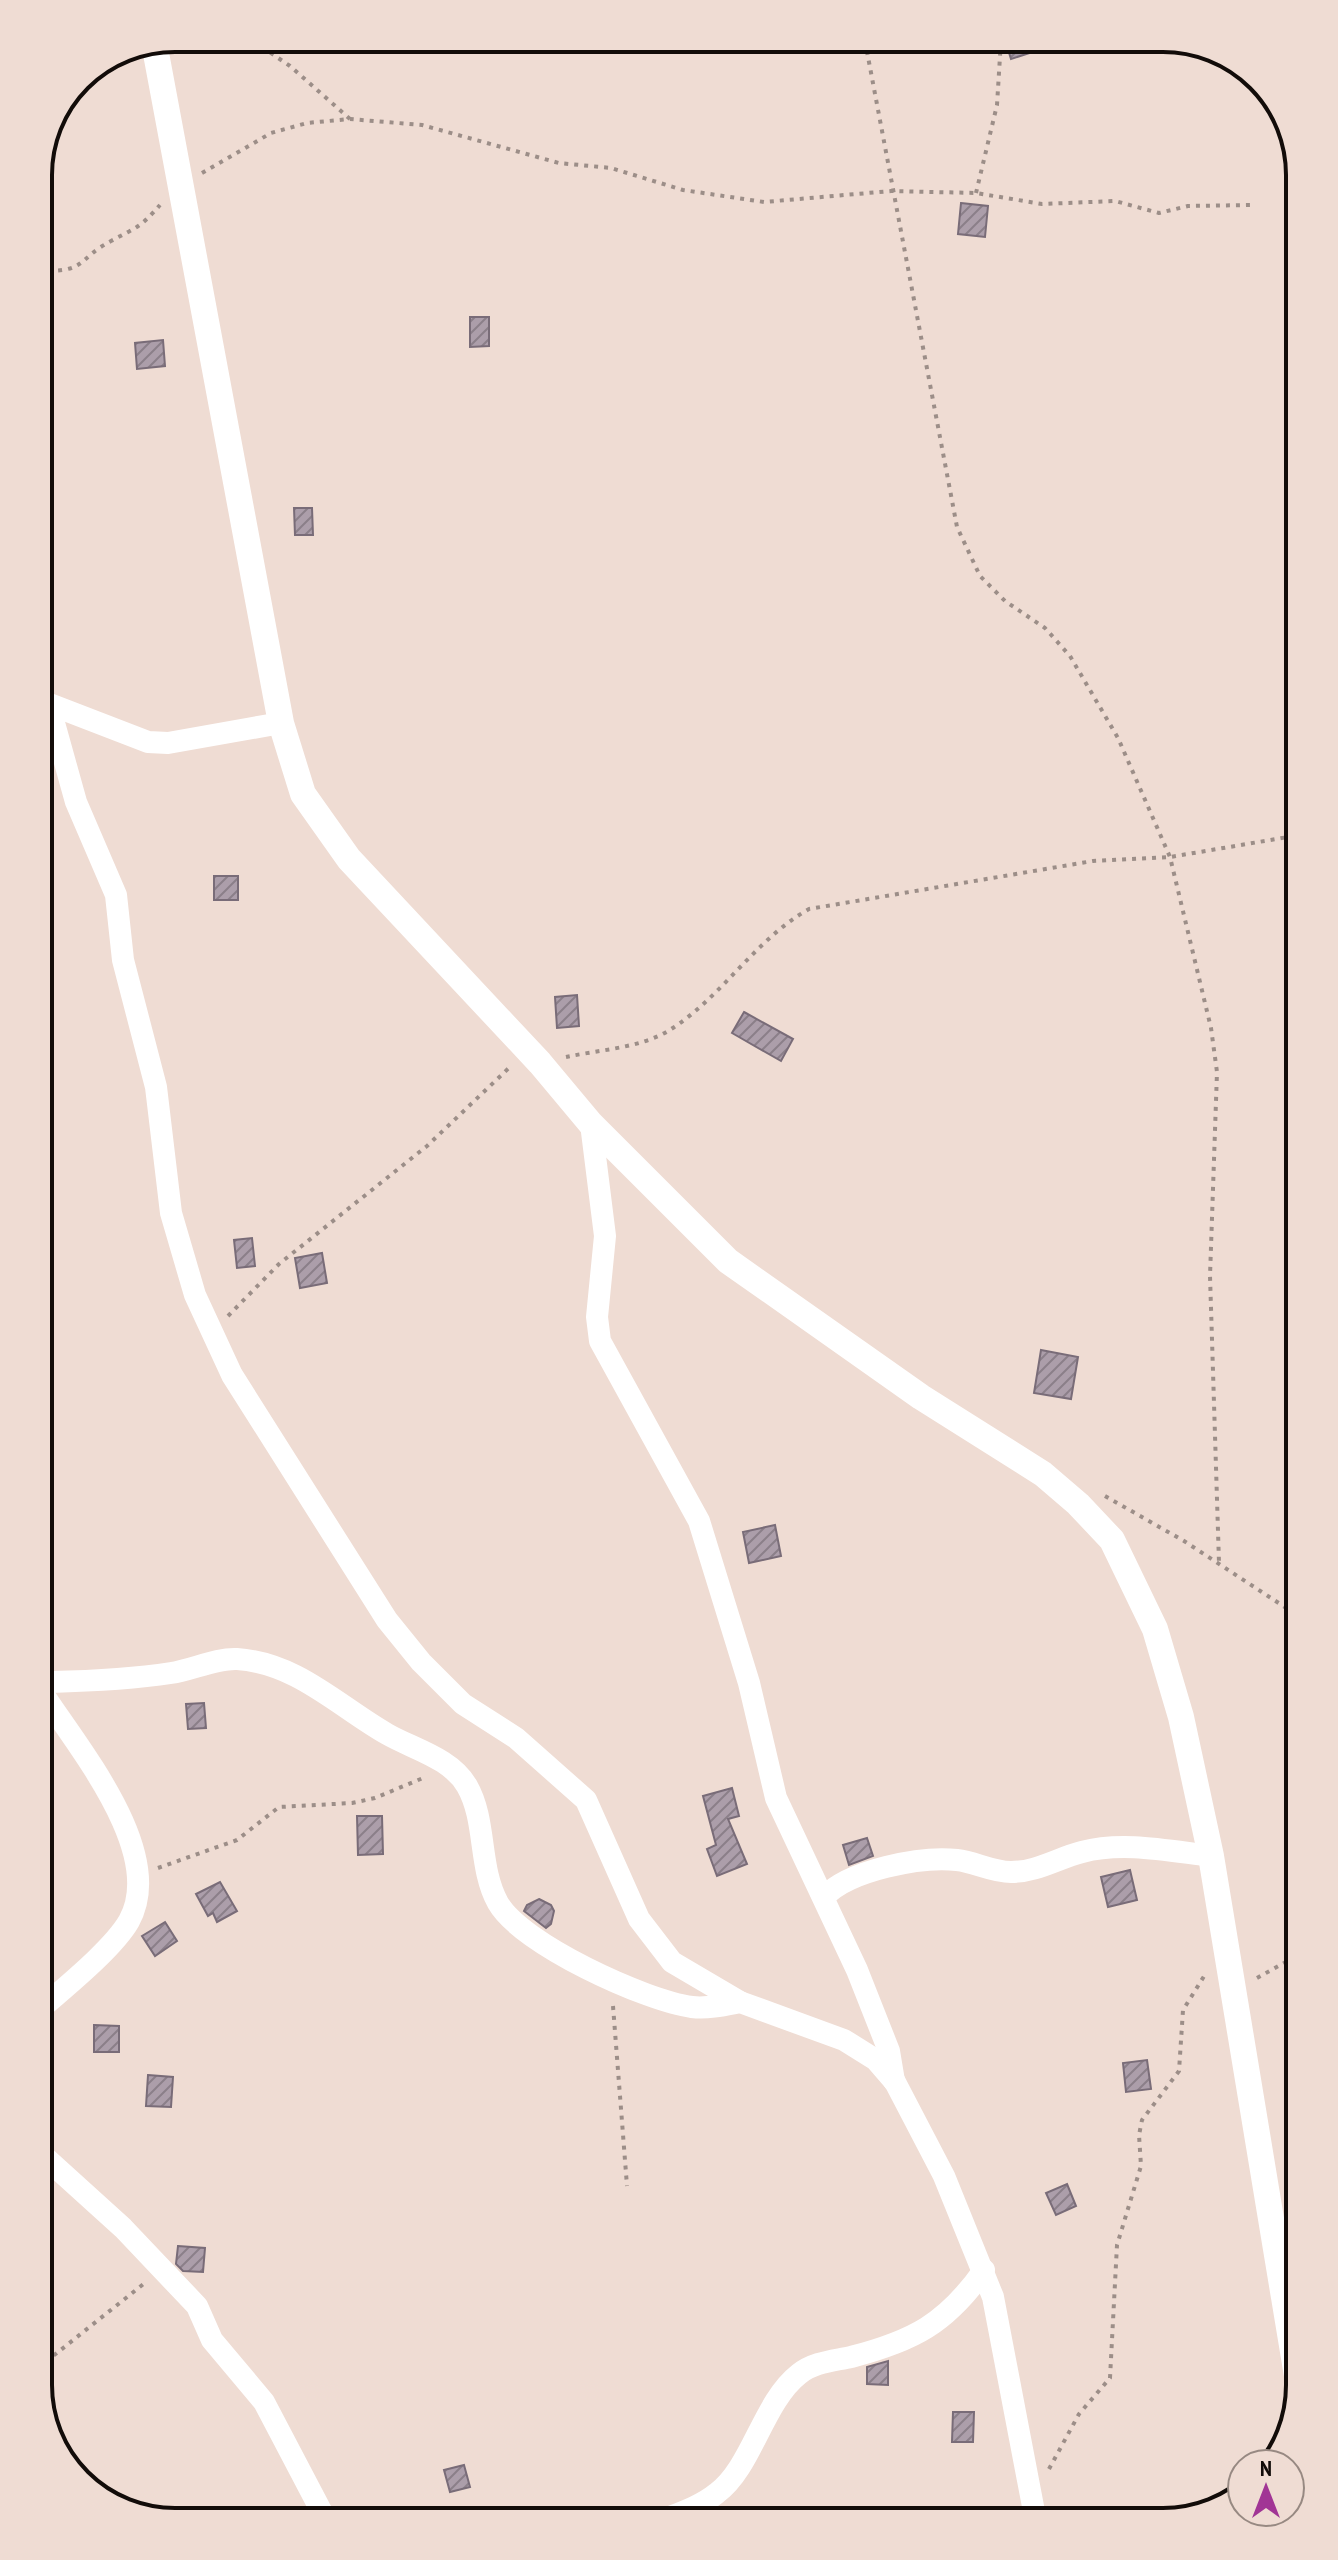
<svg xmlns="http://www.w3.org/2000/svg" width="1338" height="2560" viewBox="0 0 1338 2560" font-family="'PT Sans Narrow',sans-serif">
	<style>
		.building { fill: url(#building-hatch); stroke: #796c78; stroke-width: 2 }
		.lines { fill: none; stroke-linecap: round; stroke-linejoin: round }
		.path { stroke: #9c8e88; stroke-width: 4; stroke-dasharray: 4 6; stroke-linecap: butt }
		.minor { stroke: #fff; stroke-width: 22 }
		.tertiary { stroke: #fff; stroke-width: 26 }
		.rim { fill: none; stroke: #120c09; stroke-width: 4 }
	</style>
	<defs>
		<pattern id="building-hatch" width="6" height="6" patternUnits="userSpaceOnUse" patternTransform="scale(2)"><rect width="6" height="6" fill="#ac9eaa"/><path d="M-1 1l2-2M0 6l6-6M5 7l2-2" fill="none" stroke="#8b7f89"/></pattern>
	</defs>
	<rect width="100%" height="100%" fill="#efdcd3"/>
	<g class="building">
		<path d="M1059 39 1060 43 1011 59 1005 40Z"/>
		<path d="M961 203 988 206 985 237 958 234Z"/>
		<path d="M470 317H489V346L470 347Z"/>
		<path d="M163 340 165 366 137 369 135 343Z"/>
		<path d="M294 508H312L313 535H295Z"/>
		<rect x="214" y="876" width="24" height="24"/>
		<path d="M577 995 579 1026 557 1028 555 997Z"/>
		<path d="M744 1012 793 1039 781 1061 732 1033Z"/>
		<path d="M252 1238 255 1266 237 1268 234 1240Z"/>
		<path d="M322 1253 327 1283 300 1288 295 1258Z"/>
		<path d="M1041 1350 1078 1357 1071 1399 1034 1393Z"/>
		<path d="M775 1525 781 1556 749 1563 743 1532Z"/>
		<path d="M204 1703 206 1728 188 1729 186 1704Z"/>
		<path d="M732 1788 739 1816 728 1819 747 1864 717 1876 707 1849 716 1845 703 1796Z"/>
		<path d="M357 1816H382L383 1854 358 1855Z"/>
		<path d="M867 1838 873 1856 849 1865 843 1845Z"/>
		<path d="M1130 1870 1137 1900 1108 1907 1101 1877Z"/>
		<path d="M220 1882 237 1911 217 1922 213 1913 208 1916 196 1894Z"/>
		<path d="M539 1899 551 1905 554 1911 551 1924 546 1928 524 1911 527 1905Z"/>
		<path d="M165 1922 177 1941 155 1956 142 1936Z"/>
		<path d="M94 2025 119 2026V2052H94Z"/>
		<path d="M1147 2060 1151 2089 1126 2092 1123 2063Z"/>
		<path d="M148 2075 173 2077 171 2107 146 2106Z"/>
		<path d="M1067 2184 1076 2206 1056 2215 1046 2193Z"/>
		<path d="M178 2246 205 2248 203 2272 183 2271 176 2264Z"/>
		<path d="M888 2361V2385L867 2384V2367Z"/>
		<path d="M953 2412H974L973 2442H952Z"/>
		<path d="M464 2465 470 2487 450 2492 444 2470Z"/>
	</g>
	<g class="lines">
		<g class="path">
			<path d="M865 41 957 527 980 576 1005 601 1045 628 1070 656 1118 738 1170 857 1211 1028 1217 1072 1210 1276 1219 1563"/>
			<path d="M262 47 290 66 350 119"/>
			<path d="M202 173 271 133 307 123 350 119 422 125 559 163 611 168 683 190 764 202 891 191 976 193 1042 204 1115 201 1159 213 1188 206 1250 205"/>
			<path d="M976 193 997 105 1001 40"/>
			<path d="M38 271C89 272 75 260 111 241 137 227 140 228 160 205"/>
			<path d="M566 1057C598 1050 640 1048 668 1031 722 998 754 940 809 909L1093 861 1170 857 1300 835"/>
			<path d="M228 1316 279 1264 427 1146 512 1065"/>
			<path d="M1105 1496 1184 1541 1300 1617"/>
			<path d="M158 1868 237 1840 279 1807 352 1803 375 1798 423 1778"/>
			<path d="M1257 1978 1300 1954"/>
			<path d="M613 2006 627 2186"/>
			<path d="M38 2368 146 2282"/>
			<path d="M1049 2469 1079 2414 1110 2378 1117 2245 1141 2166 1139 2135 1142 2120 1179 2071 1183 2010 1206 1973"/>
		</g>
		<g class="minor">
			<path d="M39 700 148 742 168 743 281 723"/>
			<path d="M49 705 76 802 116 895 123 960 156 1087 171 1213 195 1295 232 1375 387 1620 421 1662 463 1704 516 1738 586 1800 639 1919 672 1962 740 2002 844 2040 876 2060 895 2082 944 2176 993 2297 1036 2522"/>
			<path d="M591 1124 605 1236 597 1317 600 1341 699 1521 749 1683 776 1798 857 1970 889 2051 894 2081"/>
			<path d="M38 1679 51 1682C91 1681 132 1679 171 1673 192 1670 216 1658 237 1659 297 1663 338 1706 387 1734 413 1749 451 1758 467 1786 487 1821 478 1867 498 1903 521 1944 646 2001 692 2007 708 2009 725 2005 740 2002"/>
			<path d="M824 1897C849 1870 921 1856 957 1860 975 1862 992 1872 1011 1872 1037 1872 1058 1858 1082 1852 1123 1841 1169 1851 1211 1856"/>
			<path d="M38 2011C63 1989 113 1949 129 1921 168 1851 73 1742 38 1686"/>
			<path d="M38 2151 123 2228 197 2306 212 2340 264 2402 327 2522"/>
			<path d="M657 2522C677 2514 700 2507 717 2493 752 2467 763 2402 799 2374 814 2362 833 2361 851 2357 913 2341 946 2324 984 2270"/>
		</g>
		<path class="tertiary" d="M155 48 281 723 303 794 349 859 540 1063 591 1124 728 1261 921 1397 1043 1474 1078 1504 1112 1540 1155 1629 1181 1717 1211 1856 1299 2388"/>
	</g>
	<path d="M0 0H1338V2560H0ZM175 52H1163A123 123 0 0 1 1286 175V2385A123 123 0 0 1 1163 2508H175A123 123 0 0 1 52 2385V175A123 123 0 0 1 175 52Z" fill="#efdcd3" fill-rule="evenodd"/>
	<path class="rim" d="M175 52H1163A123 123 0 0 1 1286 175V2385A123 123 0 0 1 1163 2508H175A123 123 0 0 1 52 2385V175A123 123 0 0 1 175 52Z"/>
	<g transform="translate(1266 2488)"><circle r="38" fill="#efdcd3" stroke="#978982" stroke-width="2"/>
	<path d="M0-6L14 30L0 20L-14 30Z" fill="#a13595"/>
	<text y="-12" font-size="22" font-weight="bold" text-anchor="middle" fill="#120c09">N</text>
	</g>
</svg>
